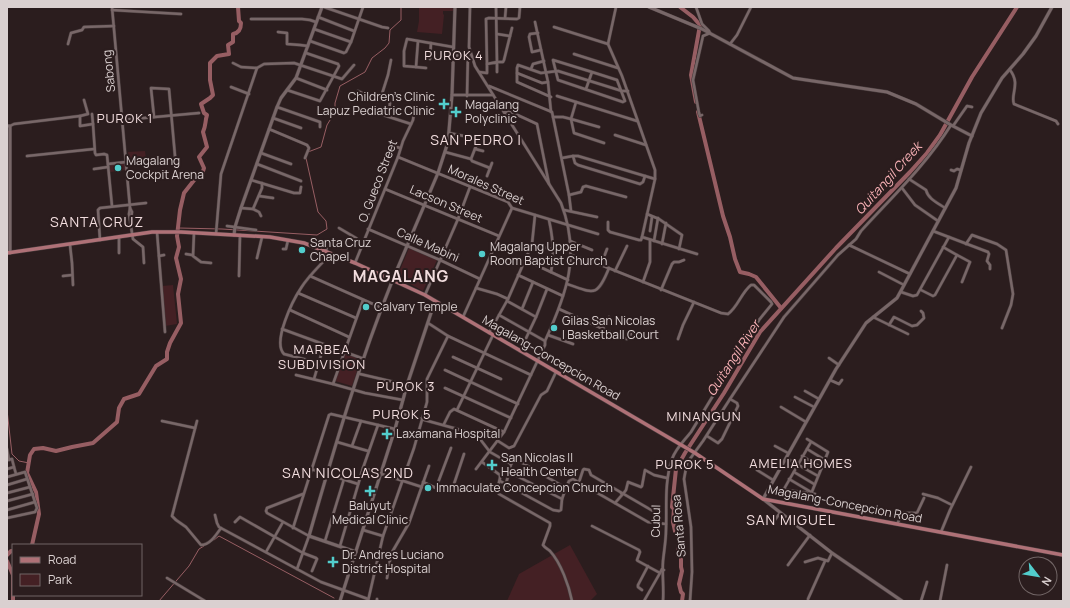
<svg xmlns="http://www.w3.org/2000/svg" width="1070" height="608" viewBox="0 0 1070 608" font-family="Manrope,sans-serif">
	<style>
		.green { fill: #442024 }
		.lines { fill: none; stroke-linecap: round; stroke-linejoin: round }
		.stream { stroke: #975e63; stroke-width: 1 }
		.river { stroke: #975e63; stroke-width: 4 }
		.minor-casing { stroke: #473b3c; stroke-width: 3.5 }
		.tertiary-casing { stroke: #473b3c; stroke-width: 4 }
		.secondary-casing { stroke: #473b3c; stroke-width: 4 }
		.primary-casing { stroke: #473b3c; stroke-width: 4.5 }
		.minor { stroke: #786768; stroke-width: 2.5 }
		.tertiary { stroke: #786768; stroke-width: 3 }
		.secondary { stroke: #786768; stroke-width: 3 }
		.primary { stroke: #af7177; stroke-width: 3.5 }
		.poi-dot { fill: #52cdcc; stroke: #2b1d1e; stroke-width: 1.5 }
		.labels { text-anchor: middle; stroke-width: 4; stroke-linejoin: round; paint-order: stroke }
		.street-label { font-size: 12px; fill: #dad0d0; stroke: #2b1d1e }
		.poi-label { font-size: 12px; fill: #dad0d0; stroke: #2b1d1e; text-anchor: start }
		.neighbourhood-label { font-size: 13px; letter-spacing: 1px; fill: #f2ddde; stroke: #2b1d1e }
		.water-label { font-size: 13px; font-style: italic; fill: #f8b1b6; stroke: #2b1d1e }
		.quarter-label { font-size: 14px; letter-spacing: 1px; fill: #f2ddde; stroke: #2b1d1e }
		.district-label { font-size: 16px; font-weight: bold; letter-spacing: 1px; fill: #f2ddde; stroke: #2b1d1e }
	</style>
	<rect width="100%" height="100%" fill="#2b1d1e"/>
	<g class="green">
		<path d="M419 7H453V11H443V14L444 15 442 34 417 32 419 21Z"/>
		<path d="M145 151 146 159 129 160 128 152Z"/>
		<path d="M125 163 126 170 110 172V165Z"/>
		<path d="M409 248 437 260 423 291 397 277Z"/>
		<path d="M173 285 177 324 165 326 162 286Z"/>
		<path d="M344 353 361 359 352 386 335 381Z"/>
		<path d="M570 545 597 594 590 601H507L519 574Z"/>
	</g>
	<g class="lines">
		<g class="stream">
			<path d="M308 152 321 147 327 125 335 112V103L340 86 365 72 372 58 385 48 389 43 390 30 401 20V7"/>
			<path d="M179 228 222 229 317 235 327 229 326 221 318 212 306 158"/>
			<path d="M7 410 12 454 19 461 29 463"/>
			<path d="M214 540 219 536 334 598"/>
			<path d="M159 601 189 566 199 549 204 546"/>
		</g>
		<g class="river">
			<path d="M680 7 693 17 700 25 691 75 696 102"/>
			<path d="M698 112 723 216 730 237 735 259 740 272 749 274 756 277 781 308"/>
			<path d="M32 545 39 514 36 492 27 473 30 455 34 449 43 448 56 451 72 447 93 443 117 422 119 408 124 399 139 394 156 366 167 359V352L170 343 181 323 178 294 181 279 176 258 179 247 177 236 180 210 184 193 195 179 202 174 204 168 199 157 207 147 203 132C206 126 205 121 207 115L204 113 201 104 210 98 213 95 210 80V63L217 56 229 54 228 45 233 42V34C239 33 241 28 241 23L239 21 238 7"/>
			<path d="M7 555 11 551H13"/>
			<path d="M7 561 13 575V601"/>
			<path d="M682 601 683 594 681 592 679 584 682 571 681 567V557L678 552 680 538 675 531 673 522 674 509 672 507 676 469 685 453 724 393 760 332 836 248 910 172 927 153 940 135 972 77 1017 7"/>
		</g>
		<defs>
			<g id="minor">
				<path d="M112 7 130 208 132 212 131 218"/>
				<path d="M324 7 382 27 388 28"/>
				<path d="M470 7 469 47 475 66 561 203C581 255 567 293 545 341V345L504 432 476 469"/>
				<path d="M496 7 497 62H503L504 60 512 28"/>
				<path d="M616 7 608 44 622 76 655 170V179L642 237 697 254"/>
				<path d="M696 7 702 24 709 31 710 33 703 36 693 80 699 113 700 116 702 115"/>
				<path d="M112 10 181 14"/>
				<path d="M318 17 354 31"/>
				<path d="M505 18 506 7"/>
				<path d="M251 19H302L310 20 316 22"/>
				<path d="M535 22 548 82 551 112"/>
				<path d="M554 27 608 44"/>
				<path d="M314 29 351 42"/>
				<path d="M278 32 287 33V44L300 45 308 46"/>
				<path d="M538 33 530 34 529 37 532 52 541 50"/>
				<path d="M497 34 510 36"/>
				<path d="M310 41 344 53 346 52 351 42 363 7"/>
				<path d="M418 41 416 67 404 66V51L407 39 453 47"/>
				<path d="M68 44 71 33 82 30 84 27 114 26"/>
				<path d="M730 44 737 35 751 7"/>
				<path d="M574 54 618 68"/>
				<path d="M453 56 462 55 468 52"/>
				<path d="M430 59 431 43"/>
				<path d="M233 63 241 67 257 68"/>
				<path d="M487 64 486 19 489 18 517 19 519 18 520 7"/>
				<path d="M416 67 426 68"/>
				<path d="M531 69 533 64 544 61"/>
				<path d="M1010 70C1021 84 1010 95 1014 104L1056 121 1058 124"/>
				<path d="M479 72 487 73V64L497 62V72"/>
				<path d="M517 73 542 83 548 82"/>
				<path d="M296 78 327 90"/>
				<path d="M489 86 552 112 569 195 571 211"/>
				<path d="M231 87 249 94"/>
				<path d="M586 89 592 72 553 60 558 80 623 102 625 101 617 80 592 72"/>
				<path d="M287 90 320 101 338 68 339 66 338 64 306 53"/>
				<path d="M358 91C368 97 381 94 390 102L389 116"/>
				<path d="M452 95H493"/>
				<path d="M467 96 468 52"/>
				<path d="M557 96 576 102"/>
				<path d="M381 97 388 75 391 60"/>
				<path d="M551 97 517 82V68L518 65 541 73 558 71 622 91H628"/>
				<path d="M277 107 320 122V127"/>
				<path d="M504 112H511L537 124 549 184"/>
				<path d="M92 114 93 124"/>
				<path d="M380 114 411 124"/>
				<path d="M80 116 88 114 84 100"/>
				<path d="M154 117 151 88 169 89 176 167"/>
				<path d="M553 117H563L571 119 576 102 637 121"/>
				<path d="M273 118 301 128"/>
				<path d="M122 120 199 113"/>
				<path d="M10 126 14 124 80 116V126L93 124 95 153 96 155 104 154 107 155 112 206"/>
				<path d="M953 126 967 106 972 107"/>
				<path d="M599 127 571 119 574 133 604 143"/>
				<path d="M269 129 307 145 309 148 305 158"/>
				<path d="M615 135 646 145"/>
				<path d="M393 143 394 146 400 148"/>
				<path d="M475 149 483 151"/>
				<path d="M445 152 471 159 478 141 474 138 449 133"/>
				<path d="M261 153 291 164"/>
				<path d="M27 156 94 149"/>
				<path d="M573 156 575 163 578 165 640 184 643 182 645 176"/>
				<path d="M398 157 508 202 512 208 598 234"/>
				<path d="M562 158 573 156H578L655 179"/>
				<path d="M471 159 472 161 490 168"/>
				<path d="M108 164 126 162"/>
				<path d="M257 164 301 181"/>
				<path d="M94 169 108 167"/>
				<path d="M951 170 954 171 957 169 961 170"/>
				<path d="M487 176 492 163"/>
				<path d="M909 179 926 190C928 199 938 203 945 208"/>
				<path d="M251 180 294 193H300L301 187"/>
				<path d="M902 188 915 205 938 221"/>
				<path d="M385 189 499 236"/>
				<path d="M569 195 581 192 583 187 586 186 626 197"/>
				<path d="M259 196 273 198"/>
				<path d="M130 208 129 214 133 239 143 247 144 263"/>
				<path d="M241 208 253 209 262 188V183"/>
				<path d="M253 209 259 212 261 216"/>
				<path d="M564 210 597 217"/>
				<path d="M647 214 659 219 682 235 679 249"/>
				<path d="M549 220C553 238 555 254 551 272"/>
				<path d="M608 222V230L610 232 639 240H641L642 237"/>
				<path d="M227 226 256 230"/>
				<path d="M339 228 356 238 363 244"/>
				<path d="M368 229 440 260 480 279"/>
				<path d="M650 231 652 217"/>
				<path d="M933 231 988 252 989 254 987 261 990 265V269"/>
				<path d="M157 232 165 332"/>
				<path d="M194 233 193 256 201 262 211 263"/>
				<path d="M216 234 221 174 257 68 264 64 294 63 342 79 354 65"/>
				<path d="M119 237V253"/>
				<path d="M100 240 98 210 100 208 146 203"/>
				<path d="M570 241 592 250"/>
				<path d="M654 241 658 218"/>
				<path d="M532 244 554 250"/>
				<path d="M662 244 666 223"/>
				<path d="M966 244 972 235 997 244 1006 250 1013 294 1011 305 1002 328"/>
				<path d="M70 245 72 263 73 285"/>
				<path d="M849 245 910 274"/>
				<path d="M283 249H286L288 240"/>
				<path d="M326 250 329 242"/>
				<path d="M186 254 192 255"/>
				<path d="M571 255 601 265 721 313 728 314C738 307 741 293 751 285H754L771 302 772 304 759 320 691 432C684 441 676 448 672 459 664 483 667 506 666 530 666 540 664 551 663 561 662 574 664 588 663 601"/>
				<path d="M957 255 970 262 962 282"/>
				<path d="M159 256 164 255"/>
				<path d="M257 258 262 237"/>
				<path d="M525 260 568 280"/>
				<path d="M355 263 398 157 403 141 413 120 415 106"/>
				<path d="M601 265 607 249"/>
				<path d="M615 271 627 246"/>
				<path d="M879 272 904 285"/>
				<path d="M518 275 563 296"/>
				<path d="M63 276 72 275"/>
				<path d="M239 276 240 235"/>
				<path d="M310 276 382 308"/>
				<path d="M643 282 650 262V240"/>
				<path d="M567 284C594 293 597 298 609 268"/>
				<path d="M476 288 497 294 508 299"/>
				<path d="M661 290 672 264 674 262H679L684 260"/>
				<path d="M921 290 933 296 935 295 957 255 943 247"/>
				<path d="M901 292 913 296 917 295 949 237"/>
				<path d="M298 293 356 318"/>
				<path d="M425 295 458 219 470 187"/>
				<path d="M507 301 536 317"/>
				<path d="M522 309 533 282"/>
				<path d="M559 309 621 337 627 339 631 334"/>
				<path d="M290 310 349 337"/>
				<path d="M499 315 545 341"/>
				<path d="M463 317 512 208"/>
				<path d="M873 317 908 334"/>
				<path d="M428 323 448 336 531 375"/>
				<path d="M889 325 894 317 912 326 917 325 924 318 923 313 921 311"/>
				<path d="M603 328 609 317"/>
				<path d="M282 329 364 359"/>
				<path d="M489 333 508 299 532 244 535 215"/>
				<path d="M548 335 573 344"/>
				<path d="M678 339 683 325 694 302"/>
				<path d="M520 351 536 317 547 289"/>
				<path d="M453 357 501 379"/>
				<path d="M829 358 839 365"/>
				<path d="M319 363 284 354C272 342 293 300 301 288 309 275 321 265 331 253"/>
				<path d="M445 370 518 404"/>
				<path d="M360 374 407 385"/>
				<path d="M296 375 333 384 365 393 403 400"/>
				<path d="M314 379 324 345"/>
				<path d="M830 380 839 384 842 380"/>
				<path d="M333 384 363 300"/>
				<path d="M445 388 511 418"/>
				<path d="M805 391 819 399"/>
				<path d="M795 397 814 407"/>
				<path d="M781 407 806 422"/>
				<path d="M457 410 493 335"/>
				<path d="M399 413 468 432 480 439 490 452 511 464 515 460 519 461 566 488 562 499 561 510 559 511 553 510 500 481"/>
				<path d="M162 421 195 428"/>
				<path d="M197 421 172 516 176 520 186 527 201 545C210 545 216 535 221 528"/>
				<path d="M444 424 450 412 454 409 504 432"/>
				<path d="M707 436 718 443 722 439 738 406 737 403 730 399"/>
				<path d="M807 439 828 452 811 494"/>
				<path d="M498 441 509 448 514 446 541 395 547 391 556 372"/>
				<path d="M337 442 368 451"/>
				<path d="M352 446 361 421"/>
				<path d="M775 446 788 453"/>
				<path d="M7 449 9 460"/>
				<path d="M807 449 825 460"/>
				<path d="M802 456 822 468"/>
				<path d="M786 458 818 476"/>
				<path d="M7 460 12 459 14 467 7 469"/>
				<path d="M482 462 500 475V478L497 491 499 494 550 523V526L543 545C545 548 548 549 550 551 561 563 569 586 572 601"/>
				<path d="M14 467 16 474"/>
				<path d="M363 468 422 487"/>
				<path d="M311 469 358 484"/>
				<path d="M757 470 773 480"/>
				<path d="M509 472 562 499"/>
				<path d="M794 472 814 484"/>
				<path d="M7 477 25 472 37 508 35 512 7 518"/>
				<path d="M789 479 811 492"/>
				<path d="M423 482 436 488 451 448"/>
				<path d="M579 482 583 470 584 469 589 470 591 475 653 511 655 515 653 522"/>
				<path d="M506 484 511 464"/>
				<path d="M7 485 27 479"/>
				<path d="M436 488 446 491 452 490 464 454"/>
				<path d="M566 488 569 481 573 479 648 522 666 524"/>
				<path d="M779 489 815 494"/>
				<path d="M784 489 811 442"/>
				<path d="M7 493 30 487"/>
				<path d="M623 494 626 490 628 482 641 487 642 486 645 470 654 475 667 478"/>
				<path d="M923 494 938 498 952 505"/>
				<path d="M7 501 33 494"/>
				<path d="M615 503 622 495 621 493"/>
				<path d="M7 510 35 502"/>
				<path d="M215 515 217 523 219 527 321 582 368 599"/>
				<path d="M774 521 780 513"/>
				<path d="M235 522 240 517 303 553 316 558 317 559 312 571"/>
				<path d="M897 524 903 513H917L924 498"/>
				<path d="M592 526 639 550 640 552 637 560 638 561 660 573 662 569 664 570"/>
				<path d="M293 528 329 415 331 414 395 429"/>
				<path d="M363 530 383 536"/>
				<path d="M941 532 950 510 971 467"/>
				<path d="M325 541 344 479"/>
				<path d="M340 546 363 468 378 425"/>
				<path d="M266 552 283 522"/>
				<path d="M805 562 818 558 828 561 832 553"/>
				<path d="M788 565 810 535"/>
				<path d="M297 569 309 536 267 513 266 511 267 508 303 494"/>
				<path d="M167 578 205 601"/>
				<path d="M387 578 391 554 409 523 429 466"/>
				<path d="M642 590 638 587V585L648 566"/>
				<path d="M808 599 825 561"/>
				<path d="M368 601 383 536 414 448 427 402V379L448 336"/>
				<path d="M377 601V599"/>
				<path d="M644 601 660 573"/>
				<path d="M690 601 692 572 691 527 684 479 687 463 703 441 730 399 784 317 838 255 856 239 861 231C892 197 926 165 951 125"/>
				<path d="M921 601 927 582"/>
				<path d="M940 601 947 565"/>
			</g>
			<g id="tertiary">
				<path d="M649 7 702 29 793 78 887 92 916 104 951 125 972 136"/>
				<path d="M7 126H10V253"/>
				<path d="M234 235 235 227 241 208 277 107 281 98 296 78 322 7"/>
				<path d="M356 552 309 536C334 449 359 363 393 279"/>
				<path d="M340 601 395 429 407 385 435 301"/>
				<path d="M902 601 832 553 763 499 836 369 866 323 897 298 903 287 956 188 969 143 981 113 1002 78 1023 54 1036 36 1052 7"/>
			</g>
			<path id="secondary" d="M393 279 438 173 448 142 452 95 455 7"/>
			<path id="primary" d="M7 253 152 232H181L234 235 270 237 304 243 355 263 425 295 695 453 763 499 1063 555"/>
		</defs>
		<use href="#minor" class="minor-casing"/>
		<use href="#tertiary" class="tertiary-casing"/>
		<use href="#secondary" class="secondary-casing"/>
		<use href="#primary" class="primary-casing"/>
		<use href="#minor" class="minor"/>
		<use href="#tertiary" class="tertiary"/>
		<use href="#secondary" class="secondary"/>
		<use href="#primary" class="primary"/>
	</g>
	<g class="poi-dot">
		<path d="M442 98h4v4h4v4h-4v4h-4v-4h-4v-4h4z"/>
		<path d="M454 106h4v4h4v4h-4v4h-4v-4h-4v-4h4z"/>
		<circle cx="118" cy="168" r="4"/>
		<circle cx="302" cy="250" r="4"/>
		<circle cx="482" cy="254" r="4"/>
		<circle cx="366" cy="307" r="4"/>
		<circle cx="554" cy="328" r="4"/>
		<path d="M385 428h4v4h4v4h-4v4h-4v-4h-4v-4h4z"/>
		<path d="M490 459h4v4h4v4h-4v4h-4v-4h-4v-4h4z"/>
		<circle cx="428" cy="488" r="4"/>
		<path d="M368 485h4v4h4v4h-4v4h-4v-4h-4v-4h4z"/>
		<path d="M331 556h4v4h4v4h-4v4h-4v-4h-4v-4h4z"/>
	</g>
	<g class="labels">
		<g class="street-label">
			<text transform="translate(109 71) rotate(-96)" y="4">Sabong</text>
			<text transform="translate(378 181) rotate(-69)" y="4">O. Gueco Street</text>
			<text transform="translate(486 185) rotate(24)" y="4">Morales Street</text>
			<text transform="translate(446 204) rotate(23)" y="4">Lacson Street</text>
			<text transform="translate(428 245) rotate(24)" y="4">Calle Mabini</text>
			<text transform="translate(551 358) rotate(30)" y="4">Magalang-Concepcion Road</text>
			<text transform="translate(845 504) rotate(11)" y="4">Magalang-Concepcion Road</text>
			<text transform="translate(656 521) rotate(-89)" y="4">Cubul</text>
			<text transform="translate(679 526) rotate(-95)" y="4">Santa Rosa</text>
		</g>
		<g class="poi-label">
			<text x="435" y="101" text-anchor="end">Children's Clinic<tspan x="435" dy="14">Lapuz Pediatric Clinic</tspan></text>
			<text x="465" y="109">Magalang<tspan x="465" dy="14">Polyclinic</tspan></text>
			<text x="126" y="165">Magalang<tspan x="126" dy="14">Cockpit Arena</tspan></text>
			<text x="310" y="247">Santa Cruz<tspan x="310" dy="14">Chapel</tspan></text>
			<text x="490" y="251">Magalang Upper<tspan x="490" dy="14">Room Baptist Church</tspan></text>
			<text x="374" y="311">Calvary Temple</text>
			<text x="562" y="325">Gilas San Nicolas<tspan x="562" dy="14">I Basketball Court</tspan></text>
			<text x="396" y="438">Laxamana Hospital</text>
			<text x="501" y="462">San Nicolas II<tspan x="501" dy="14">Health Center</tspan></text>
			<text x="436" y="492">Immaculate Concepcion Church</text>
			<text x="370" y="510" text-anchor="middle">Baluyut<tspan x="370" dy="14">Medical Clinic</tspan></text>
			<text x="342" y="559">Dr. Andres Luciano<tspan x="342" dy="14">District Hospital</tspan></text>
		</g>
		<g class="neighbourhood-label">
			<text x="454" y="60">PUROK 4</text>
			<text x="125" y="123">PUROK 1</text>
			<text x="322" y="354">MARBEA<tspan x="322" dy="15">SUBDIVISION</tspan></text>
			<text x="406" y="391">PUROK 3</text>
			<text x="402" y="419">PUROK 5</text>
			<text x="704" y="421">MINANGUN</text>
			<text x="801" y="468">AMELIA HOMES</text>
			<text x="685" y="469">PUROK 5</text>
		</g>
		<g class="water-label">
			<text transform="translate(888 178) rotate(-48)" y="5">Quitangil Creek</text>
			<text transform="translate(733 358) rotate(-57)" y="5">Quitangil River</text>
		</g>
		<g class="quarter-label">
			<text x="476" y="145">SAN PEDRO I</text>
			<text x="97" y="227">SANTA CRUZ</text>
			<text x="348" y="478">SAN NICOLAS 2ND</text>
			<text x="791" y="525">SAN MIGUEL</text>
		</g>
		<g class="district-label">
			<text x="401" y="282">MAGALANG</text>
		</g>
	</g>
	<rect width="1070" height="608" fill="none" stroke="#dad0d0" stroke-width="16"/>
	<rect x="12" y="544" width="130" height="52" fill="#2b1d1e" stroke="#716565"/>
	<rect x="20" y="557" width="20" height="6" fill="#af7177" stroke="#716565"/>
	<text x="48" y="564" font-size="12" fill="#dad0d0">Road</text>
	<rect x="20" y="574" width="20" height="12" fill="#442024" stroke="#716565"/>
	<text x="48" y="584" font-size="12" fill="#dad0d0">Park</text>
	<g transform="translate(1038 576) rotate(121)"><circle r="19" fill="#2b1d1e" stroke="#716565"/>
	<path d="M0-3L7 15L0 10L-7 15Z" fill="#52cdcc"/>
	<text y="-6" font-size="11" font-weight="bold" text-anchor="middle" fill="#dad0d0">N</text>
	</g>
</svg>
